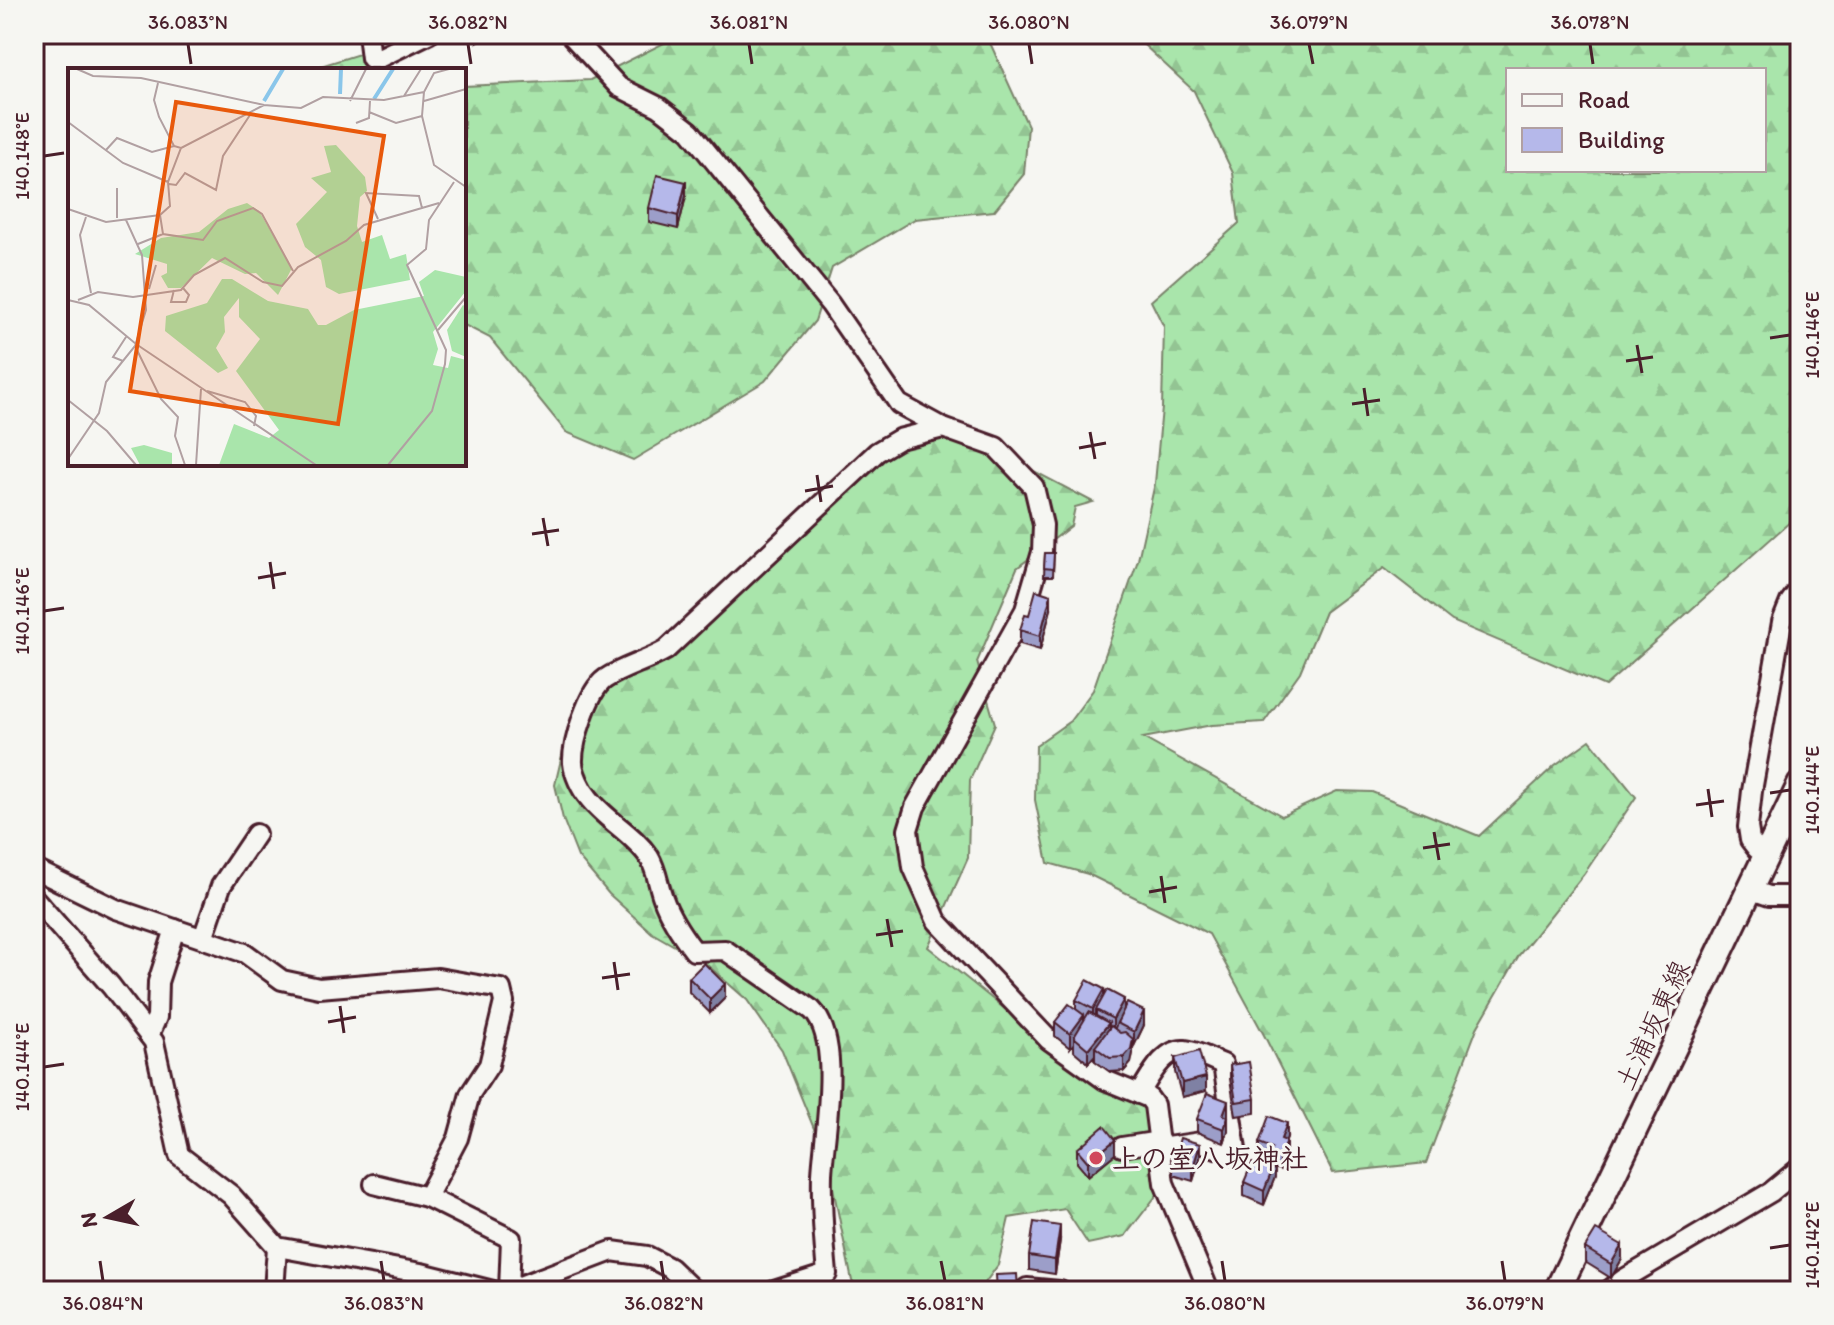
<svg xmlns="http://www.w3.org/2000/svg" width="1834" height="1325" viewBox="0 0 1834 1325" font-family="Itim,'Klee One',sans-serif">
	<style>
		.forest { fill: url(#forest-firs); stroke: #7a826b; stroke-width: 2; fill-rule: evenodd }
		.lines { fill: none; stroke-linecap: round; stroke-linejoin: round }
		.minor-casing { stroke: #4a1f2b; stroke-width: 24 }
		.major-casing { stroke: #4a1f2b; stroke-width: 30 }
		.minor { stroke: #f6f6f2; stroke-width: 18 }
		.major { stroke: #f6f6f2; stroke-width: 24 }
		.wall { fill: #9c9ec9; stroke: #4a1f2b; stroke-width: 2 }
		.shaded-wall { fill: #7f81a4; stroke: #4a1f2b; stroke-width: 2 }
		.building { fill: #b5b8ea; stroke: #4a1f2b; stroke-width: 2 }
		.ticks { fill: none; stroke: #4a1f2b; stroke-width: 3 }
		.poi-dot { fill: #d1495b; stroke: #f6f6f2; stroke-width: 3 }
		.labels { text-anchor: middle; stroke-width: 6; stroke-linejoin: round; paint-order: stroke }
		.street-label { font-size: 28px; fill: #4a1f2b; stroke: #f6f6f2 }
		.poi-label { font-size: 28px; font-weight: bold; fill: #4a1f2b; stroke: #f6f6f2; text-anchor: start }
		.inset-river { fill: none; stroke: #8ac6ea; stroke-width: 4 }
		.inset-road { fill: none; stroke: #b1a0a2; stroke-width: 2 }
		.view { fill: #e8590c; fill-opacity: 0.15; stroke: #e8590c; stroke-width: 4 }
		.inset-edge { fill: none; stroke: #4a1f2b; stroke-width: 4 }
		.neatline { fill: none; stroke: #4a1f2b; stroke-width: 3 }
		.ticks-label { font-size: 20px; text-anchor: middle; fill: #4a1f2b }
	</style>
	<defs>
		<pattern id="forest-firs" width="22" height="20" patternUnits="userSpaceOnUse" patternTransform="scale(2)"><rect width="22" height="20" fill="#a9e5ab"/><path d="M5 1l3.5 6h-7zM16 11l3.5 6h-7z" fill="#93c493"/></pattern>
	</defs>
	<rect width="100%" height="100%" fill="#f6f6f2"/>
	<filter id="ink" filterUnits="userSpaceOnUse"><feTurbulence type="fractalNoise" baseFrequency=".0125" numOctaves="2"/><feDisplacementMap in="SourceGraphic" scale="16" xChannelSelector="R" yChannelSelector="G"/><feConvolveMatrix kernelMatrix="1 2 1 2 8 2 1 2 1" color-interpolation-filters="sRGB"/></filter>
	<g filter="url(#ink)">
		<g class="forest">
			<path d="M682 34H986L1028 126 1024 174 994 211 915 219 832 268 815 321 765 381 633 460 566 432 490 338 464 325V86L590 80Z"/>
			<path d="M1132 34H1800V513L1605 686 1452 621 1384 568 1325 612 1300 672 1264 722 1212 725 1143 738 1282 816 1337 791 1372 792 1479 836 1555 765 1590 740 1636 797 1584 874 1519 955 1477 1028 1426 1163 1333 1173 1264 1035 1209 934 1088 874 1048 863 1035 800 1036 745 1070 721 1093 690 1138 560 1155 483 1162 408 1164 327 1151 301 1239 223 1233 173 1194 91ZM1508 70H1764V170H1508Z"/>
			<path d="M362 53 381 70H308Z"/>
			<path d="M943 433 973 439 1093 502 1075 507 1071 526 1017 568 977 662 995 724 970 780 968 858 928 947 1011 1014 1049 1051 1104 1087 1146 1107 1159 1192 1125 1236 1088 1244 1065 1209 1009 1218 998 1265 979 1291H858L852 1281 828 1163 782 1050 747 1000 706 964 652 933 609 894 578 857 563 819 555 785 566 738 592 701 885 454 909 441Z"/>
		</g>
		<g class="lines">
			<defs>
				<g id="minor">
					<path d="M368 34 371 58 381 57 428 34"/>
					<path d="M570 34 619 87 659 107 690 131 830 304 899 404 943 428 996 447 1034 487 1043 525 1042 552 1025 610 915 807 908 830 913 867 937 921 1049 1040 1105 1080 1149 1098 1154 1105 1164 1183 1209 1291"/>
					<path d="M1766 854 1757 849 1750 840 1748 827 1752 791 1782 622 1790 602 1800 588"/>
					<path d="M34 869 116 909 245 953 282 980 319 988 438 978 501 989 504 1002 489 1065 470 1094 458 1138 427 1197 511 1239 509 1290"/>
					<path d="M1749 889 1769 896H1800"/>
					<path d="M34 898 111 986 154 1042 179 1155 231 1195 277 1247 421 1273 493 1291"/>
					<path d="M203 938 221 886 256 834"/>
					<path d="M149 1035 157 1017 158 982 175 929"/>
					<path d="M1139 1094C1149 1079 1163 1048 1185 1050 1197 1051 1212 1060 1223 1064L1237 1156 1201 1142 1160 1148"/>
					<path d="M1122 1147 1160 1141"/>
					<path d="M374 1184 427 1197"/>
					<path d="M1027 1288 1060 1291"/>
					<path d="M274 1291 277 1247"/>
					<path d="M507 1291 612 1251 647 1256 670 1268 694 1291"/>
					<path d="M774 1291 827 1274C824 1242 821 1207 822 1174 824 1133 843 1041 812 1010L725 950 694 951C681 934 670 918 663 898 658 885 657 870 649 857 633 833 605 820 588 797 581 789 574 774 573 763 572 743 588 691 605 679 623 667 647 661 666 650L877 452 899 439 943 428"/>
					<path d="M1608 1291 1624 1279 1771 1192 1800 1168"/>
				</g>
				<path id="major" d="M1557 1291 1800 785"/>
			</defs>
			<use href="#minor" class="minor-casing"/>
			<use href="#major" class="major-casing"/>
			<use href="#minor" class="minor"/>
			<use href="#major" class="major"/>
		</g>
		<g class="wall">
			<path d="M686 196 678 229 649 222V208Z"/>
			<path d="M1045 553H1054L1053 576H1044Z"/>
			<path d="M1051 609 1040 650 1020 644V630L1029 615Z"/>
			<path d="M689 978 725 998 710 1013 689 992Z"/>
			<path d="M1104 997 1144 1025 1134 1046 1133 1045V1053L1131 1063 1124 1071 1110 1072 1095 1061V1055L1088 1063 1074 1051V1043L1070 1048 1055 1036V1022L1076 1010V1000Z"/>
			<path d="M1175 1058 1206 1091 1182 1097 1175 1072Z"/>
			<path d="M1230 1065 1255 1099V1113L1236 1116 1230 1079Z"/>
			<path d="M1228 1115V1131L1224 1143 1197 1132V1119Z"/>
			<path d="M1287 1137 1286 1141V1154L1280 1170 1275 1168V1177L1264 1205 1244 1196V1182L1261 1167 1264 1159 1259 1157V1143Z"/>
			<path d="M1077 1149 1115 1154 1088 1176 1077 1163Z"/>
			<path d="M1200 1158 1193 1181 1173 1175V1161Z"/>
			<path d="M1060 1240 1055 1274 1029 1270V1256Z"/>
			<path d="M1585 1248 1622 1259 1611 1278 1585 1262Z"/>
		</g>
		<g class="shaded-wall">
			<path d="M477 34H490L477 42Z"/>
			<path d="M686 182V196L678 229V216Z"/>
			<path d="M1051 595V609L1040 650V636Z"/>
			<path d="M725 984V998L710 1013V999Z"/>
			<path d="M1104 989V1003L1096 1010V1016L1093 1023V1009Z"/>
			<path d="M1124 999V1013L1117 1023 1113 1033V1019Z"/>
			<path d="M1144 1011V1025L1134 1046V1032Z"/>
			<path d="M1084 1015V1029L1074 1037V1043L1070 1048V1034Z"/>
			<path d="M1109 1023V1037L1095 1047V1055L1088 1063V1049Z"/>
			<path d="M1133 1039V1053L1131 1063 1124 1071V1057Z"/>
			<path d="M1206 1077V1091L1182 1097V1083Z"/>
			<path d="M1228 1101V1115L1223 1129V1115Z"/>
			<path d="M1228 1117V1131L1224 1143V1129Z"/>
			<path d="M1287 1123V1137L1281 1153V1139Z"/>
			<path d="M1115 1140V1154L1088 1176V1162Z"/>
			<path d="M1286 1141V1154L1280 1170V1156Z"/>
			<path d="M1200 1144V1158L1193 1181V1167Z"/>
			<path d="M1275 1163V1177L1264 1205V1191Z"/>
			<path d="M1060 1226V1240L1055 1274V1260Z"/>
			<path d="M1622 1245V1259L1611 1278V1264Z"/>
		</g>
		<g class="building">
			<path d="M657 175 686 182 678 216 649 208Z"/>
			<path d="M1045 553H1054L1053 569 1044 568Z"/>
			<path d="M1036 590 1051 595 1040 636 1020 630 1025 614 1029 615Z"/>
			<path d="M704 963 725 984 710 999 689 978Z"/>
			<path d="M1087 980 1104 989 1093 1009 1076 1000Z"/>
			<path d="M1107 990 1124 999 1113 1019 1096 1010Z"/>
			<path d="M1127 1003 1144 1011 1134 1032 1117 1023Z"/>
			<path d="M1069 1004 1084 1015 1070 1034 1055 1022Z"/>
			<path d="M1089 1012 1109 1023 1088 1049 1074 1037Z"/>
			<path d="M1111 1026 1120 1033 1125 1032 1133 1039 1131 1049 1124 1057 1110 1058 1095 1047Z"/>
			<path d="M1199 1051 1206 1077 1182 1083 1175 1058Z"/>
			<path d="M1249 1062 1255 1099 1236 1102 1230 1065Z"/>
			<path d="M1207 1093 1228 1101 1223 1115 1228 1117 1224 1129 1197 1119Z"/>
			<path d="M1269 1116 1287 1123 1281 1139 1286 1141 1280 1156 1270 1153 1272 1148 1259 1143Z"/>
			<path d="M1104 1126 1115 1140 1088 1162 1077 1149Z"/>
			<path d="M1180 1138 1200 1144 1193 1167 1173 1161Z"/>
			<path d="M1264 1158 1275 1163 1264 1191 1244 1182 1252 1163 1261 1167Z"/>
			<path d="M1034 1222 1060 1226 1055 1260 1029 1256Z"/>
			<path d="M1596 1230 1622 1245 1611 1264 1585 1248Z"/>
			<path d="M1017 1274 1018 1291H997L996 1275Z"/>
			<path d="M1053 1280 1054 1291H1036V1281Z"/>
			<path d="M1057 1284H1085V1291H1058Z"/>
		</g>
	</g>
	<path class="ticks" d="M188 44 191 64M468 44 471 64M749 44 752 64M1029 44 1032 64M1309 44 1313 64M1590 44 1593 64M44 156 64 153M1770 338 1790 335M1637 345 1642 373M1626 361 1653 357M1364 388 1368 416M1352 404 1380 400M1090 432 1095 459M1079 448 1106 443M817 475 821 502M805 491 833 486M543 518 548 546M532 534 559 530M270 562 274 589M258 578 286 573M44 611 64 608M1708 789 1712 817M1770 793 1790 790M1696 805 1724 801M1434 832 1439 860M1423 848 1450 844M1161 876 1165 903M1149 892 1177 887M887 919 892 947M876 935 903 931M614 962 618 990M602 978 630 974M340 1006 344 1033M328 1022 356 1017M44 1067 64 1064M1770 1248 1790 1245M100 1261 103 1281M381 1261 384 1281M661 1261 664 1281M941 1261 945 1281M1222 1261 1225 1281M1502 1261 1505 1281"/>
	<circle class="poi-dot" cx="1096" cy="1158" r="8"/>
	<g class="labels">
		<g class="street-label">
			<text transform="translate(1652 1025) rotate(-65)" y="10">土浦坂東線</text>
		</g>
		<g class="poi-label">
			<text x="1112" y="1168">上の室八坂神社</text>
		</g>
	</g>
	<g transform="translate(68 68)">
		<rect width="398" height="398" fill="#f6f6f2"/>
		<path d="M395 237 398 239V289L384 283 379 262Z" fill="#a9e5ab"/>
		<path d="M268 77 297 109 299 123 292 129 289 158 294 174 314 167 322 191 338 186 342 212 271 226 258 219 253 192 237 179 228 156 259 124 243 110 263 104 256 78ZM179 135 191 143 224 200 210 227 188 205 177 206 144 190 113 220H100L93 208 99 205V196L67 186 93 170 131 164 160 141ZM367 202 398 209V223L365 264 370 281 365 297 380 300 383 288 398 292V397H151L166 356 201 370 211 362 168 303 192 271 171 249V230L156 249 157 264 148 280 160 300 150 305 97 263 98 248 139 235 154 211H164L200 233 240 241 250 257H258L286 242 356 228 351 214ZM76 377 104 385V397H72L63 380Z" fill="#a9e5ab"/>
		<path class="inset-river" d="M272 26 273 1M306 31 325 1M196 33 215 1"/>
		<path class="inset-road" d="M9 1 25 8 73 10 196 37 233 40 255 29 316 32 356 24M381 1 366 5 356 24 354 48 366 97 398 119M90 15 86 32 91 49 106 78 113 80M336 28 353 1M282 33 298 1M356 33 398 21M301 44 328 55 354 48M0 54 55 95 100 114M288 55 301 50 302 33M38 82 49 70 84 84 106 78M101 116 108 117 117 105 148 122 155 88 182 47M0 141 38 154 92 147 102 138 100 114 113 80 196 37M92 147 95 166 135 172 149 153 185 140 194 146 225 203M18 149 12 167 23 225M49 150V120M310 151 298 125 351 128 354 140M70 176 95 166M81 221 88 197M106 222 103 234H118L121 227 115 220M0 232 21 237 68 276 248 397M10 232 30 224 65 229 113 222 126 207 157 190 195 214 214 218 230 199 278 173 296 157 371 135M370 262 398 229M67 278 93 331 110 349 107 368 117 397M55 293 45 289 58 269M139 323 177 334 188 348 186 358M0 332 39 363 68 397M0 391 31 345 38 314 67 278 78 242 74 187 58 152M128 397 133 321M320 397 364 343 377 296 378 282 339 197 358 181 361 152 386 114"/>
		<path class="view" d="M108 34 316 68 270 356 62 323Z"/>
		<rect width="398" height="398" class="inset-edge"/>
	</g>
	<rect width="1834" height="1325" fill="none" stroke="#f6f6f2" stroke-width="88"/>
	<rect x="1506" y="68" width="260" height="104" fill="#f6f6f2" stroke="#b1a0a2" stroke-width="2"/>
	<rect x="1522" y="94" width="40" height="12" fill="#f6f6f2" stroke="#b1a0a2" stroke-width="2"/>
	<text x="1578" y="108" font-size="24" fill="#4a1f2b">Road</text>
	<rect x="1522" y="128" width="40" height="24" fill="#b5b8ea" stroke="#b1a0a2" stroke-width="2"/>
	<text x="1578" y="148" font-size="24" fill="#4a1f2b">Building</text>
	<g transform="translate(108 1217) rotate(261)" stroke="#f6f6f2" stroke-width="6" paint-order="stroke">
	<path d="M0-6L14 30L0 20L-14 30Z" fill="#4a1f2b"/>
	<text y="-12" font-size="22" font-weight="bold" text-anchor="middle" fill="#4a1f2b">N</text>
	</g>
	<rect x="44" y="44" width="1746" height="1237" class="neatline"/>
	<g class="ticks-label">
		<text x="188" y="29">36.083°N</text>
		<text x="468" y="29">36.082°N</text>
		<text x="749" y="29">36.081°N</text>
		<text x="1029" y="29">36.080°N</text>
		<text x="1309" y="29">36.079°N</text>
		<text x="1590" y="29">36.078°N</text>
		<text transform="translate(22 156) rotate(-90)" y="7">140.148°E</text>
		<text transform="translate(1812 335) rotate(-90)" y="7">140.146°E</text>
		<text transform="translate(22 611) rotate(-90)" y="7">140.146°E</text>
		<text transform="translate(1812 790) rotate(-90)" y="7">140.144°E</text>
		<text transform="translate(22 1067) rotate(-90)" y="7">140.144°E</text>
		<text transform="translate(1812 1245) rotate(-90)" y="7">140.142°E</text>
		<text x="103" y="1310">36.084°N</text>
		<text x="384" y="1310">36.083°N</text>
		<text x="664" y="1310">36.082°N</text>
		<text x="945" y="1310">36.081°N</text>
		<text x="1225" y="1310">36.080°N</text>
		<text x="1505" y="1310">36.079°N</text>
	</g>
</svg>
